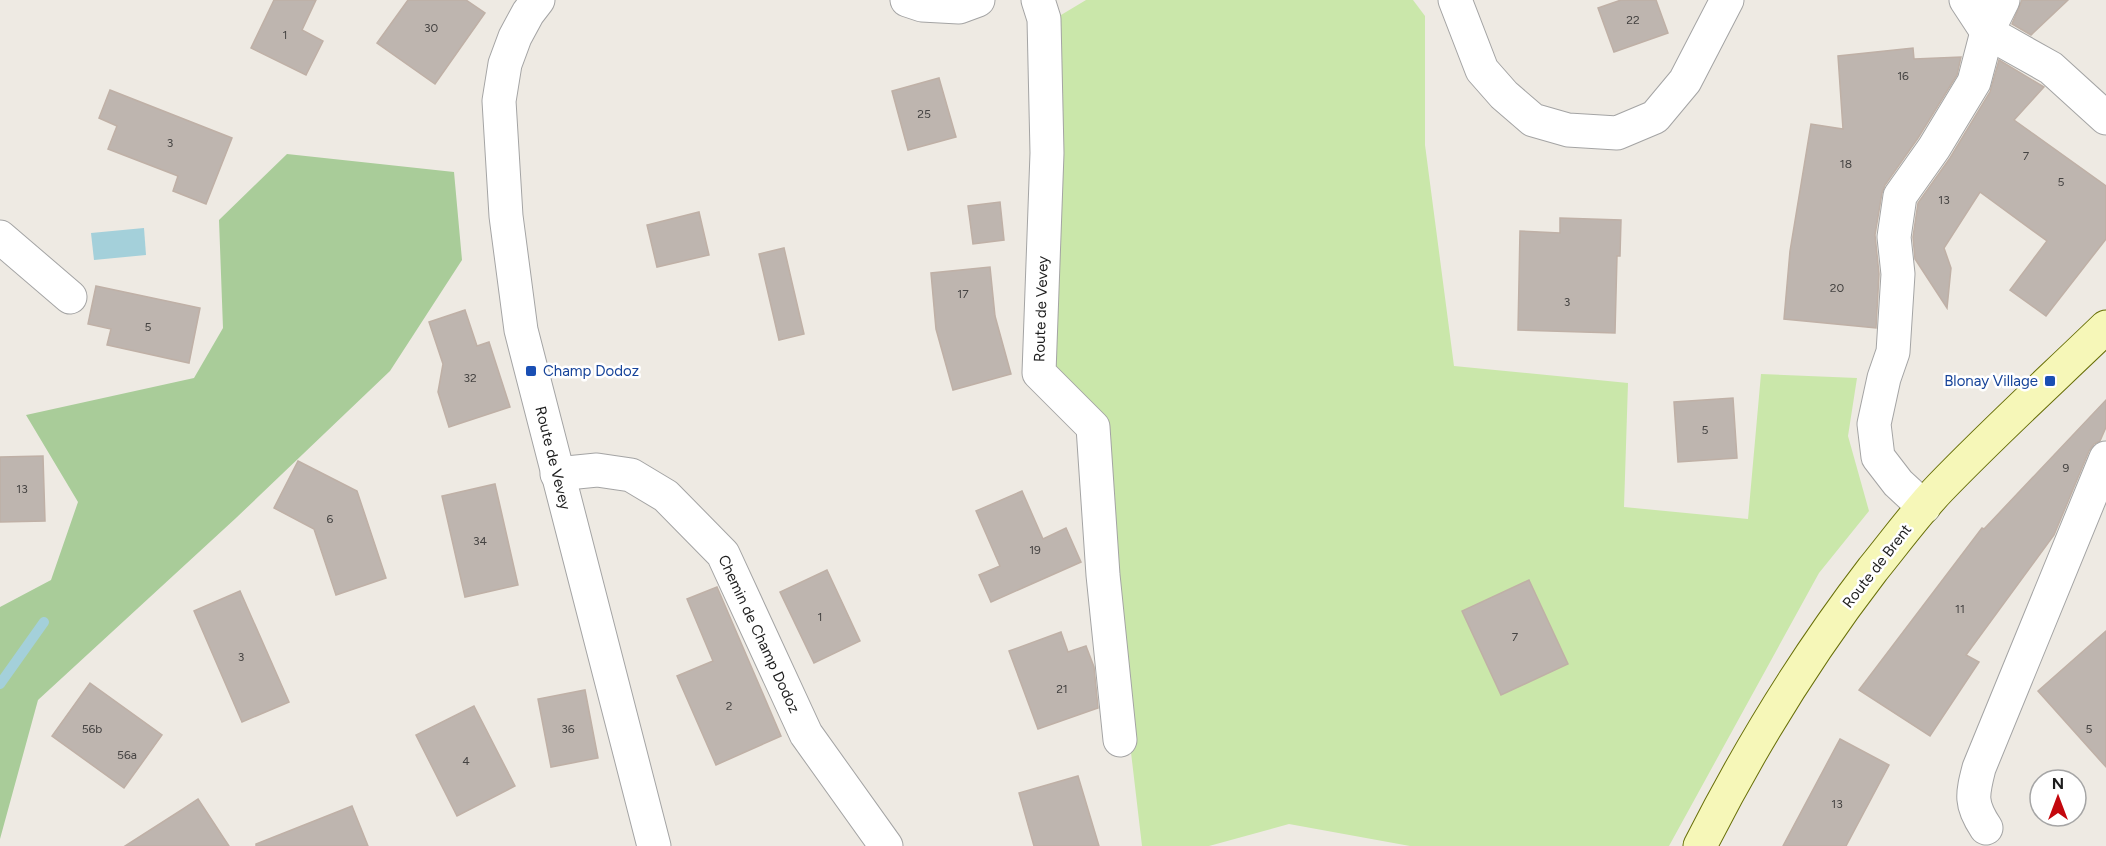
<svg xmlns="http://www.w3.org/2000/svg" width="2106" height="846" viewBox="0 0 2106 846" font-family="Figtree,sans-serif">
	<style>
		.grass { fill: #cae7aa }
		.forest { fill: #a9cc99 }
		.water { fill: #a4d0da }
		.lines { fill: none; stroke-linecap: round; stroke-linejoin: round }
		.stream { stroke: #a4d0da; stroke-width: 10 }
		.building { fill: #beb5af; stroke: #bfb0a6; stroke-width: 1.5 }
		.minor-casing { stroke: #a4a4a4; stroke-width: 35 }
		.tertiary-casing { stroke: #a4a4a4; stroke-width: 35 }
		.secondary-casing { stroke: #686f08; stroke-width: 35 }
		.minor { stroke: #fff; stroke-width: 33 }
		.tertiary { stroke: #fff; stroke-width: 33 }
		.secondary { stroke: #f6f7b8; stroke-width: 33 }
		.transit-dot { fill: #1a4fb4; stroke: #fff; stroke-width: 2 }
		.labels { text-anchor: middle; stroke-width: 5; stroke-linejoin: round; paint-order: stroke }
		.number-label { font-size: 12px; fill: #454342 }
		.street-label { font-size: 15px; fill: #1d1d1d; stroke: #fff }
		.transit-label { font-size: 15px; fill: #164399; stroke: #fff; text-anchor: start }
	</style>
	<rect width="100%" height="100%" fill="#eeeae3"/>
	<path class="grass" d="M1086 0H1413L1425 16V145L1454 366 1628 383 1624 507 1748 519 1761 374 1857 378 1848 436 1869 511 1819 573 1669 846H1410L1289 824 1209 846H1142L1094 437 1052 398 1036 30Z"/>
	<path class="forest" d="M287 154 454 172 462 260 390 371 236 518 38 700 0 839V607L51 580 78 502 26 415 194 378 223 328 219 220Z"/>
	<path class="water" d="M144 228 146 255 94 260 91 233Z"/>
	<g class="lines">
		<path class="stream" d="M0 684 44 622"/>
	</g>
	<g class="building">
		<path d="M274 0H316L302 30 323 41 306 75 251 48Z"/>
		<path d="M408 0H466L485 13 435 84 377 43Z"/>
		<path d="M1621 0H1656L1668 33 1614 52 1598 8Z"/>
		<path d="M2022 0H2068L2031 35 2012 24Z"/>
		<path d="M1913 48 1914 59 1961 57 1957 75 1918 138 1885 185 1882 193 1875 235 1879 274 1876 328 1784 319 1790 251 1811 124 1843 129 1838 56Z"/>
		<path d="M1999 60 2044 87 2014 120 2106 186V239L2046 316 2010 290 2047 241 1980 192 1944 248 1951 268 1947 308 1915 259 1913 237 1918 203 1950 158 1990 92Z"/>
		<path d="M939 78 956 137 908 150 892 91Z"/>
		<path d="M110 90 232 138 206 204 173 191 178 176 108 149 117 126 99 118Z"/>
		<path d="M1000 202 1004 240 973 244 968 206Z"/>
		<path d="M699 212 709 255 657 267 647 225Z"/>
		<path d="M1560 218 1621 220 1620 256H1617L1615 333 1518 330 1520 231 1560 233Z"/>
		<path d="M784 248 804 334 779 340 759 254Z"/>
		<path d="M990 267 995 316 1011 374 953 390 936 329 931 273Z"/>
		<path d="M96 286 200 308 189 363 107 345 111 329 88 324Z"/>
		<path d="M465 310 477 346 489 342 510 407 449 427 438 392 443 364 429 322Z"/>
		<path d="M1733 398 1737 458 1678 462 1674 402Z"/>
		<path d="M2106 400V427L2100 441 2094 444 2089 451 2054 535 1966 655 1979 662 1930 736 1859 690 1982 528 1984 529Z"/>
		<path d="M43 456 45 521 0 522V457Z"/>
		<path d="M298 461 357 491 386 578 336 595 314 529 274 508Z"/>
		<path d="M495 484 518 585 465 597 442 496Z"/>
		<path d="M1022 491 1043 539 1066 528 1081 562 991 602 979 575 1000 566 976 511Z"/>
		<path d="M827 570 860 641 814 663 780 592Z"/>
		<path d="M1529 580 1568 664 1501 695 1462 611Z"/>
		<path d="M717 587 781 736 716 765 677 676 713 661 687 599Z"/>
		<path d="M240 591 289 702 242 722 194 611Z"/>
		<path d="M2106 631V767L2038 691Z"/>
		<path d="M1061 632 1068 652 1086 646 1094 667 1098 708 1038 729 1009 651Z"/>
		<path d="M90 683 162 735 124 788 52 736Z"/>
		<path d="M585 690 598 758 551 767 538 699Z"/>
		<path d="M474 706 515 786 457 816 416 735Z"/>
		<path d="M1840 739 1889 765 1846 846H1783Z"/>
		<path d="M1078 776 1099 846H1034L1019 793Z"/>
		<path d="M198 799 229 846H125L183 809Z"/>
		<path d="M352 806 368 846H256V844Z"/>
	</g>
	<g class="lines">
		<defs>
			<g id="minor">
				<path d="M1038 0 1044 19 1047 153 1039 373 1093 427 1103 575 1120 740"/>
				<path d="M1966 0 1987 32 2051 68 2106 118"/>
				<path d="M0 237 70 297"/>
				<path d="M557 474 597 470 631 475 666 496 723 554 806 734 886 846"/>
				<path d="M1924 507 1898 483 1878 457 1874 424 1884 378 1893 352 1898 274 1894 237 1900 196 1934 148 1974 82 1987 32 2003 0"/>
				<path d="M1986 828C1970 804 1972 795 1979 768L2106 458"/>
			</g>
			<g id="tertiary">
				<path d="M538 0 528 13 515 37 505 64 499 101 506 216 521 330 654 846"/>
				<path d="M907 0 922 5 959 7 978 0"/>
				<path d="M1455 0 1482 70 1504 95 1533 120 1568 130 1617 133 1655 117 1685 81 1727 0"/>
			</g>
			<path id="secondary" d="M1700 846C1749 749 1806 656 1873 569 1895 542 1916 513 1940 488 1993 433 2051 380 2106 327"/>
		</defs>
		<use href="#minor" class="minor-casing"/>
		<use href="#tertiary" class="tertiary-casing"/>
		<use href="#secondary" class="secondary-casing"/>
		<use href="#minor" class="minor"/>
		<use href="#tertiary" class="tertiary"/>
		<use href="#secondary" class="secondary"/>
	</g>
	<g class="transit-dot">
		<rect x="525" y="365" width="12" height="12" rx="3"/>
		<rect x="2044" y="375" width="12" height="12" rx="3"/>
	</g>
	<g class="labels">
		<g class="number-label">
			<text x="1633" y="24">22</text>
			<text x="431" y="32">30</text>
			<text x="285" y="39">1</text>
			<text x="1903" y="80">16</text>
			<text x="924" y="118">25</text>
			<text x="170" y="147">3</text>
			<text x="2026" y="160">7</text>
			<text x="1846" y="168">18</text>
			<text x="2061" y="186">5</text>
			<text x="1944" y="204">13</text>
			<text x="1837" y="292">20</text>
			<text x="963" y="298">17</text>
			<text x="1567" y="306">3</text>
			<text x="148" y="331">5</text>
			<text x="470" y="382">32</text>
			<text x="1705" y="434">5</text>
			<text x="2066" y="472">9</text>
			<text x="22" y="493">13</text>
			<text x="330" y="523">6</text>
			<text x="480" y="545">34</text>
			<text x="1035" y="554">19</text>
			<text x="1960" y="613">11</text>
			<text x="820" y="621">1</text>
			<text x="1515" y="641">7</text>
			<text x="241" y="661">3</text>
			<text x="1062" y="693">21</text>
			<text x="729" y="710">2</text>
			<text x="92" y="733">56b</text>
			<text x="568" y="733">36</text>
			<text x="2089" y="733">5</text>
			<text x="127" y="759">56a</text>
			<text x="466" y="765">4</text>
			<text x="1837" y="808">13</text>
		</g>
		<g class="street-label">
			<text transform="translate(1041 309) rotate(-88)" y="5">Route de Vevey</text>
			<text transform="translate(553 458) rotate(76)" y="5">Route de Vevey</text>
			<text transform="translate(1877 566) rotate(-52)" y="5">Route de Brent</text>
			<text transform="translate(759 634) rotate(65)" y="5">Chemin de Champ Dodoz</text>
		</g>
		<g class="transit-label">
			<text x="543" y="376">Champ Dodoz</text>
			<text x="2038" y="386" text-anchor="end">Blonay Village</text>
		</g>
	</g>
	<g transform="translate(2058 798)"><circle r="28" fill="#ffffff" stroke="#a5a5a5" stroke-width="1.5"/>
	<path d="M0-4.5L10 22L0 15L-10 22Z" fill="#c3070d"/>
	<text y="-9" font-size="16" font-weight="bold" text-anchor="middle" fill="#1d1d1d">N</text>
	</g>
</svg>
